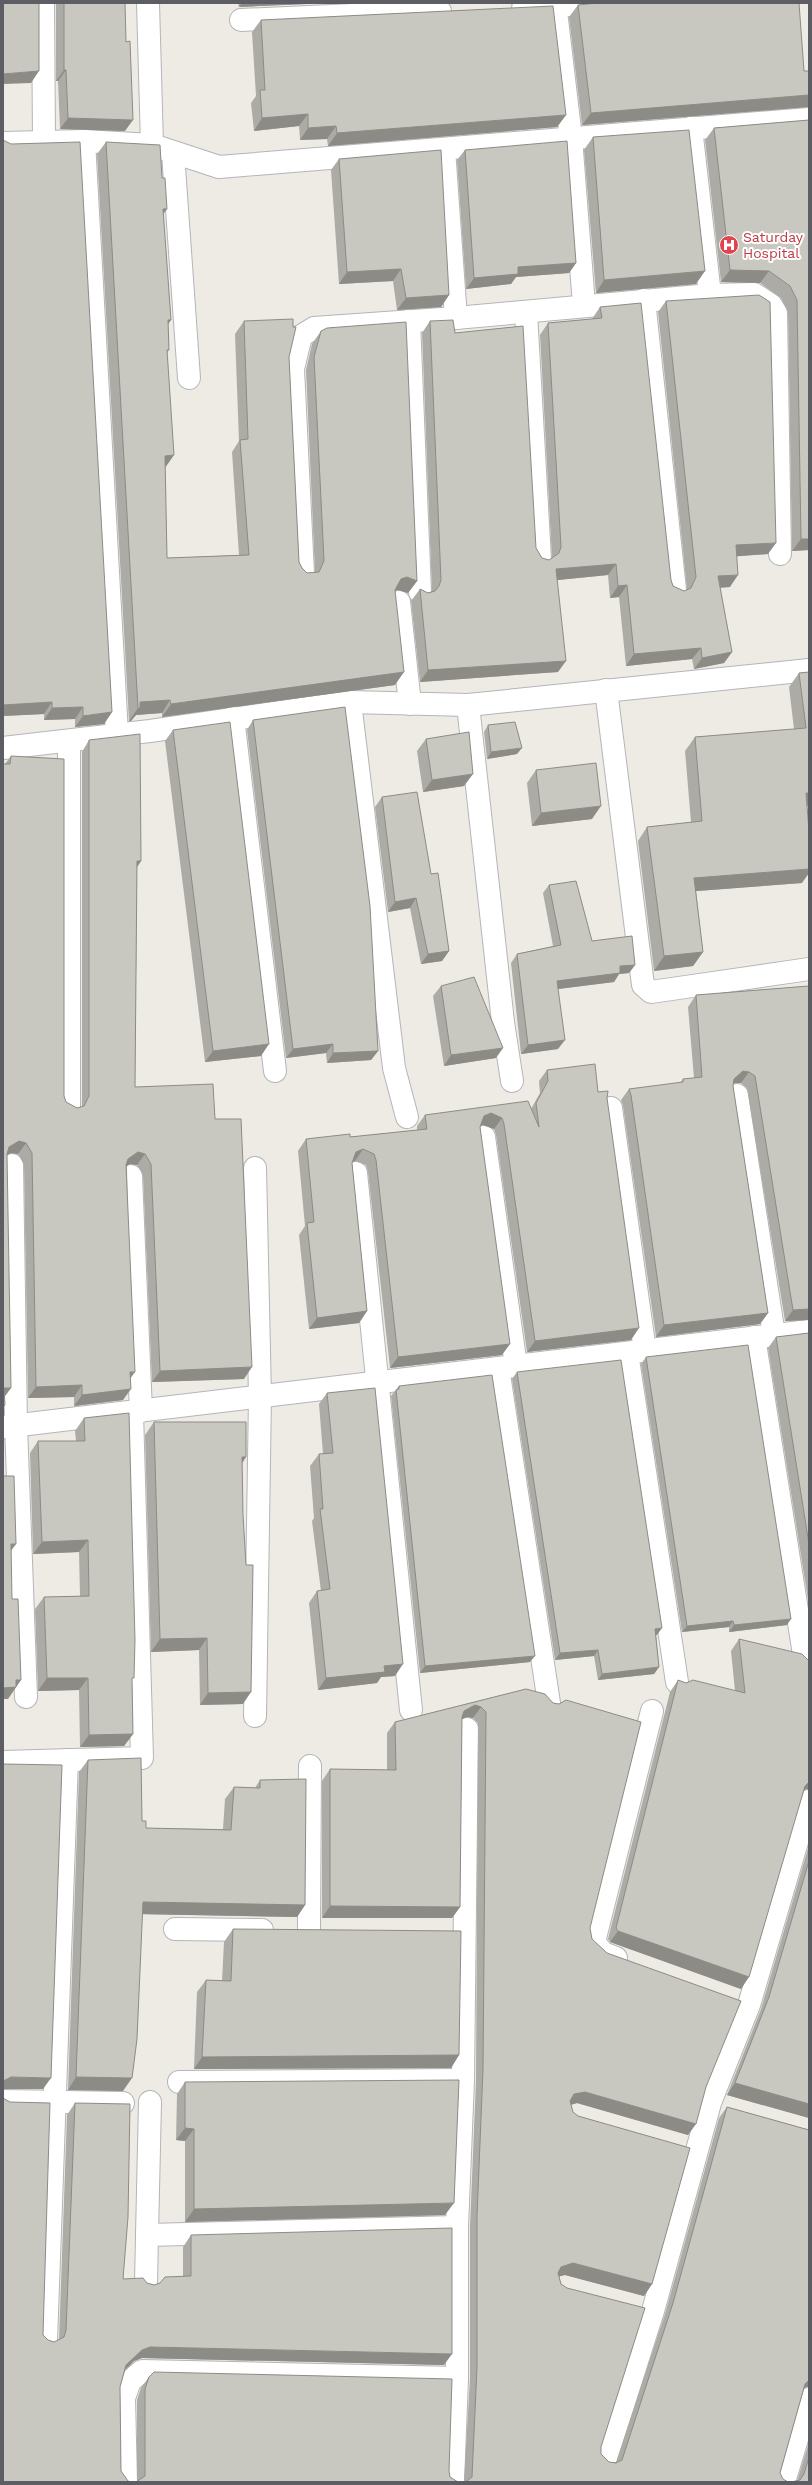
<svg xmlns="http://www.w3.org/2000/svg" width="812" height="2485" viewBox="0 0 812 2485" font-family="'Work Sans',sans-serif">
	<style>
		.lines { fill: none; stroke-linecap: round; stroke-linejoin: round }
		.minor-casing { stroke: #b4b5b9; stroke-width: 24 }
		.minor { stroke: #fff; stroke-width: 22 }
		.wall { fill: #acaba5 }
		.shaded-wall { fill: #8c8b86 }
		.building { fill: #c8c7c0; stroke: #8c8b86 }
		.labels { text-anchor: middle; stroke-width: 4; stroke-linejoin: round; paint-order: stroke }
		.health-label { font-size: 14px; fill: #be3a42; stroke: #fff; text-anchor: start }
	</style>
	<rect width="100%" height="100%" fill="#edebe4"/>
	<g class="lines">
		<defs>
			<g id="minor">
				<path d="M43 3 44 142"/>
				<path d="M148 3 152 145"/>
				<path d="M555 3 571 138 584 305"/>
				<path d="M523 8 603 3"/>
				<path d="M241 20 440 11"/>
				<path d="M691 128 710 295"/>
				<path d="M84 141 117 734"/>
				<path d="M3 143 84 141 152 145 219 167 809 119"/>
				<path d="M444 149 456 318"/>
				<path d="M173 153 189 378"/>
				<path d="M644 300 675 590"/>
				<path d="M526 312 540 559"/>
				<path d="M409 321 420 592"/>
				<path d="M303 574 293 369 301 336 314 328 456 318 710 295 754 294 771 305 776 313 780 554"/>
				<path d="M399 602 410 704"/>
				<path d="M606 690 643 985 651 992 809 969"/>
				<path d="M350 702 394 1068 407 1117"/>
				<path d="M468 705 503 1022 512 1081"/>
				<path d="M233 718 275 1071"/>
				<path d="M3 748 150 731 350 702 468 705 809 670"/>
				<path d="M737 1095 774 1335"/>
				<path d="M69 1107V742"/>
				<path d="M611 1108 645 1351"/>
				<path d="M484 1137 516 1366"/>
				<path d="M12 1165 16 1425 26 1697"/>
				<path d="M255 1168 260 1397 255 1716"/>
				<path d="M356 1173 411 1710"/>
				<path d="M131 1176 141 1411"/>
				<path d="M754 1337 805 1661"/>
				<path d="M627 1353 677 1682"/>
				<path d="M498 1368 549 1703"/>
				<path d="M3 1427 809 1331"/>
				<path d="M3 1762 142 1758 132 1412"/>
				<path d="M175 1929 262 1930"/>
				<path d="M309 1930 310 1766"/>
				<path d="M616 1958 603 1953 594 1942 652 1711"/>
				<path d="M179 2082 463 2080"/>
				<path d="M3 2101 123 2103"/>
				<path d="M147 2235 150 2102"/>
				<path d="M146 2284 147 2235 457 2227"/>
				<path d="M46 2341 67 1760"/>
				<path d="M605 2462 653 2311 710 2103 749 2005 809 1801"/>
				<path d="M126 2482 124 2398 130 2381 142 2371 457 2378"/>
				<path d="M453 2482 457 2378V2227L463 2080 467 1729"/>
				<path d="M784 2482 809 2399"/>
			</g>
		</defs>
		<use href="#minor" class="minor-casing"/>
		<use href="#minor" class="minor"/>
	</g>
	<g class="wall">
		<path d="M56 3H125V131L60 129 58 81H56Z"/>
		<path d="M238 3H330L239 7Z"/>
		<path d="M578 5 804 71H809V107H808L582 125 569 17Z"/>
		<path d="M261 20 566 115 557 127 328 146 327 139 300 140 299 126 254 131 251 103 256 96 252 32Z"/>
		<path d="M809 120V550L792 551 788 312 781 298 760 283 721 282 705 140 714 128Z"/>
		<path d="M593 137 696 284 596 293 584 150Z"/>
		<path d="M3 140 112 712 104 724 75 727V719L44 720V714L3 716Z"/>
		<path d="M106 142 162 178 167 209 163 214 168 324 169 350 167 353 165 468 167 558 239 555 232 452 239 441 235 334 244 321 289 357 299 562 302 568 307 573 315 572 306 370 312 344 321 331 417 581 408 593 398 590H395V685L162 717V713L136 715 131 721H129L97 154Z"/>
		<path d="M465 150 576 263 569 273 516 277 511 284 466 289 457 160Z"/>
		<path d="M339 159 449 295 441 307 397 310 393 281 339 284 331 170Z"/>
		<path d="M666 301 768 554 737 556 730 587 720 588 732 652 724 663 694 669 692 659 626 666 619 597 610 598 608 575 557 580 558 672 420 682 411 601 420 589 428 593 432 591 422 333 430 321 455 333 536 548 542 558 549 560 552 558 540 335 548 323 592 319 600 307 671 580 673 586 684 591 687 590V589L658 312Z"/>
		<path d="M809 672V806H807L802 883 696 891 703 952 693 966 654 971 638 841 647 827 691 822 685 751 695 737 794 729 789 687 799 673Z"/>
		<path d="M253 720 378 1051 371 1060 327 1063 326 1053 286 1058 247 730Z"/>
		<path d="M488 725 517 754 487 759 484 732Z"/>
		<path d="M173 730 261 1056 205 1062 165 741Z"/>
		<path d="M426 739 464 786 423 792 417 751Z"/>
		<path d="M89 740 141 861 137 867 135 1087 215 1119 244 1379 152 1382 143 1175 137 1165 130 1164 127 1166 130 1379 123 1400 74 1406V1397L28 1398 24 1165 18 1154 11 1153 7 1155 5 1397V764L11 756 64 1096 66 1102 77 1108 82 1107V752Z"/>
		<path d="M536 770 592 819 532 826 527 783Z"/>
		<path d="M382 797 431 874 449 951 442 961 421 964 410 908 388 912 375 807Z"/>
		<path d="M549 885 592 941 635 965 629 973 619 974 614 982 558 989V1049L521 1054 511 963 517 954 553 946 543 893Z"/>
		<path d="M441 986 496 1058 444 1066 433 996Z"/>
		<path d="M809 986V1320L785 1321 747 1088 741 1083H735L733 1084V1086L768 1313 760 1324 656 1337 623 1106 621 1100 629 1089 680 1083 683 1079 694 1078 688 1007 696 995Z"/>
		<path d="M547 1070 598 1092 607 1098 631 1340 527 1352 496 1135 494 1129 483 1125 480 1126V1127L502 1355 390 1368 368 1172 366 1165 355 1161 352 1162V1163L367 1311 359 1323 309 1329 299 1235 305 1226 298 1151 306 1139 350 1137 417 1130V1126L425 1115 531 1109 540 1093 539 1081Z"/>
		<path d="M809 1333V1606L768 1348 776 1337Z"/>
		<path d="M646 1357 787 1625 729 1632V1627L682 1632 641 1364Z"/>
		<path d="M517 1372 657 1635H656L659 1667 654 1674 598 1680 594 1656 555 1660 512 1379Z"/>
		<path d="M399 1386 530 1662 420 1673 391 1396Z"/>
		<path d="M327 1393 395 1676 381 1677 377 1683 318 1690 309 1603 317 1591H321L312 1521 314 1518 310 1466 319 1454H323L319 1404Z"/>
		<path d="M84 1418 132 1682 133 1734 124 1746 80 1747 79 1690 38 1691 35 1609 44 1597 80 1596 79 1552 33 1554 30 1453 38 1441H76L75 1431Z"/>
		<path d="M154 1422 242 1463 243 1704 200 1705 199 1650 151 1652 145 1435Z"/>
		<path d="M739 1639 806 1789 804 1791 741 1989 610 1942 608 1939 670 1692 678 1680 686 1683 735 1691 731 1651Z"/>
		<path d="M526 1689 592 1939 706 2087 688 2135 577 2103 571 2105 573 2112 652 2284 644 2296 565 2275 559 2276 601 2447V2454L609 2462H616L665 2314 719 2118 727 2107 809 2130V2387H806L804 2389 780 2473 464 2482 470 2378V2227L476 2080 478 1723 473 1718 467 1717 462 1719 460 1907 452 1918H322V1781L330 1769 387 1770V1733L395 1722Z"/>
		<path d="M88 1760 142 1821 146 1828 223 1829 225 1799 234 1787 255 1788 260 1780 305 1905 297 1917 142 1914 123 2091 68 2090 79 1772Z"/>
		<path d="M809 1845V2118L727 2095 761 2009Z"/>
		<path d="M233 1929 459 2055 451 2068 194 2069 197 1992 206 1980 222 1981 224 1942Z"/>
		<path d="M185 2082 445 2215 185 2222V2141L176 2140 177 2094Z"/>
		<path d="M75 2103 123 2279 147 2283 154 2285 183 2276V2247L191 2235 444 2365 142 2358 134 2361 125 2371 120 2387 121 2471 128 2481 3 2482 43 2335 48 2340 54 2342 59 2340 67 2115Z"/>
		<path d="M149 2377 449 2471 450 2477 137 2481V2400L141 2388Z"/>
		<path d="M809 2442V2482L797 2481Z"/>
	</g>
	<g class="shaded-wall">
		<path d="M242 3H330L239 7Z"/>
		<path d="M64 70H66L58 81H56Z"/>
		<path d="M39 71 31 83 3 84V74Z"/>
		<path d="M809 95V105L808 107 582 125 591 113Z"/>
		<path d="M308 114 299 126 254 131 262 118Z"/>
		<path d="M566 115 557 127 328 146 337 133Z"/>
		<path d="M68 118 133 120 125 131 60 129Z"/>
		<path d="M336 126 327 139 300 140 308 128Z"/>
		<path d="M163 209H167L158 221Z"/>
		<path d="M576 263 569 273 516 277 511 284 466 289 474 278 518 267Z"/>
		<path d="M401 269 393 281 339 284 347 272Z"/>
		<path d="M730 270 769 271 760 283 721 282Z"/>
		<path d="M705 271 696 284 596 293 604 280Z"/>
		<path d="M449 295 441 307 397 310 406 298Z"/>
		<path d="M168 320H171L162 333Z"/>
		<path d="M174 455 165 468V456Z"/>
		<path d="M801 539H809V550L792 551Z"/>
		<path d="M776 543 768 554 728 557 736 545Z"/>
		<path d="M616 564 608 575 548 581 556 569Z"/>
		<path d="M738 575 730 587 710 588 718 576Z"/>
		<path d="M407 577 417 581 408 593 398 590 392 592 401 579Z"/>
		<path d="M627 585 619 597 610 598 618 586Z"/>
		<path d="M701 648 692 659 626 666 634 654Z"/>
		<path d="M732 652 724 663 694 669 702 658Z"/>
		<path d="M566 661 558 672 420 682 428 670Z"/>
		<path d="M404 672 395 685 162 717 171 704Z"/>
		<path d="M170 700 162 713 136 715 131 721H129L138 708 140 702Z"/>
		<path d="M52 702 44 714 3 716V705Z"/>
		<path d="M83 707 75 719 44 720 52 708Z"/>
		<path d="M112 712 104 724 75 727 83 716Z"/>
		<path d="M522 748 517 754 487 759 491 752Z"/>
		<path d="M473 774 464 786 423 792 432 780Z"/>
		<path d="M806 793H809V806L796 807Z"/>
		<path d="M601 806 592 819 532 826 541 813Z"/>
		<path d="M137 861H141L133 873Z"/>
		<path d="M809 869V873L802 883 684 892 694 878Z"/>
		<path d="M416 898 410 908 388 912 395 902Z"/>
		<path d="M449 951 442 961 421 964 428 954Z"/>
		<path d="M703 952 693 966 654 971 664 956Z"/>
		<path d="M635 965 629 973 619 974 614 982 550 990 557 981 620 966Z"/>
		<path d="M565 1040 558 1049 521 1054 528 1045Z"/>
		<path d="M269 1044 261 1056 205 1062 213 1051Z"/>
		<path d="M333 1044 326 1053 286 1058 293 1049Z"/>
		<path d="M503 1048 496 1058 444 1066 451 1055Z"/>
		<path d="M378 1051 371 1060 327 1063 333 1053Z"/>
		<path d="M743 1071 749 1072 741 1083H735L726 1090 734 1079Z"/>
		<path d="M491 1113 502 1118 494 1129 483 1125 476 1127 484 1116Z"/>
		<path d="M19 1141 26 1143 18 1154 11 1153 3 1158 9 1147Z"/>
		<path d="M363 1149 355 1161 348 1163 356 1152Z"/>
		<path d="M138 1152 145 1154 137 1165 130 1164 120 1170 128 1159Z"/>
		<path d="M809 1309V1320L785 1321 793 1310Z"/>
		<path d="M367 1311 359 1323 309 1329 317 1318Z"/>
		<path d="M768 1313 760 1324 656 1337 664 1325Z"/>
		<path d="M639 1328 631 1340 527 1352 535 1341Z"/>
		<path d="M510 1344 502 1355 390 1368 398 1357Z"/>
		<path d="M252 1367 244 1379 152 1382 160 1371Z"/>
		<path d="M130 1372H135L127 1383Z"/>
		<path d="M82 1385 74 1397 28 1398 36 1387Z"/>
		<path d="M4 1388H11L3 1399Z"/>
		<path d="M131 1389 123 1400 74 1406 82 1395Z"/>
		<path d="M242 1457H246L238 1470Z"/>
		<path d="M88 1540 79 1552 33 1554 42 1542Z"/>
		<path d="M11 1544H16L8 1555Z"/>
		<path d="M791 1619 787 1625 729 1632 734 1625Z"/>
		<path d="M733 1621 729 1627 682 1632 687 1626Z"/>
		<path d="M662 1628 657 1635 651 1636 655 1629Z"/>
		<path d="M207 1638 199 1650 151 1652 160 1639Z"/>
		<path d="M598 1650 594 1656 555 1660 560 1653Z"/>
		<path d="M535 1656 530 1662 420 1673 425 1666Z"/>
		<path d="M403 1664 395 1676 381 1677 377 1683 318 1690 326 1678 384 1666Z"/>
		<path d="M659 1667 654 1674 598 1680 602 1674Z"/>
		<path d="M47 1678H88L79 1690 38 1691Z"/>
		<path d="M16 1680H21L8 1699H3V1688Z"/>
		<path d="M251 1692 243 1704 200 1705 208 1693Z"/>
		<path d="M475 1705 481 1707 473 1718 467 1717 456 1722 464 1711Z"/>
		<path d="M133 1734 124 1746 80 1747 89 1735Z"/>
		<path d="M809 1782V1790L806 1789 797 1797 805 1786Z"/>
		<path d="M143 1902 305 1905 297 1917 134 1914Z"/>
		<path d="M330 1906 460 1907 452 1918H322Z"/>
		<path d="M618 1931 749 1977 741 1989 610 1942Z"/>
		<path d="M459 2055 451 2068 194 2069 202 2057Z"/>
		<path d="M11 2077 51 2078 43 2089H3V2081Z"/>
		<path d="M76 2077 132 2078 123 2091 68 2090Z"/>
		<path d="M735 2083 809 2104V2118L727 2095Z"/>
		<path d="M585 2092 696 2124 688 2135 577 2103 566 2106 574 2094Z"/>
		<path d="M185 2128 194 2129 185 2141 176 2140Z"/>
		<path d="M454 2203 445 2215 185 2222 194 2209Z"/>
		<path d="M573 2263 652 2284 644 2296 565 2275 553 2278 561 2267Z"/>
		<path d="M150 2347 452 2354 444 2365 142 2358 134 2361 118 2376 126 2365 142 2350Z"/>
		<path d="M809 2380V2387H806L797 2395 805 2384Z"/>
	</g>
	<g class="building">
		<path d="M3 3H39V71L3 74Z"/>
		<path d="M64 3H125L126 42 130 41 133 120 68 118 66 70H64Z"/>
		<path d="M598 3H799L804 71H809V95L591 113 578 5Z"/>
		<path d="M553 6 566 115 337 133 336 126 308 128V114L262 118 260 90H265L261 20Z"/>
		<path d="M809 120V539H801L797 300 790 286 769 271 730 270 714 128Z"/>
		<path d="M689 130 705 271 604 280 593 137Z"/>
		<path d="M3 140 11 144 80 142 112 712 83 716V707L52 708V702L3 705Z"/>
		<path d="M567 141 576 263 518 267V274L474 278 465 150Z"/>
		<path d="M106 142 160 145 162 178H165L167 209H163L171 320H168L169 350H167L174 455 165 456 167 558 249 555 240 440 248 439 244 321 293 319V327H296L289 357 299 562 302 568 307 573 319 572 324 561 314 357 321 331 327 328 406 322 417 581 407 577 401 579 395 590 404 672 171 704 170 700 140 702V708H138Z"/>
		<path d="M441 150 449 295 406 298 401 269 347 272 339 159Z"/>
		<path d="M759 295 770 302 776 543 736 545 738 575 718 576 732 652 702 658 701 648 634 654 627 585 618 586 616 564 556 569 566 661 428 670 420 589 428 593 435 591 439 586 441 580 430 321 453 320 455 333 523 326 536 548 542 558 549 560 559 553 561 547 548 323 602 318 600 307 641 303 671 580 673 586 684 591 691 588 696 577 666 301Z"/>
		<path d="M809 672V793H806L809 831V869L694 878 703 952 664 956 647 827 702 821 695 737 806 728 799 673Z"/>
		<path d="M345 707 370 906 378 1051 333 1053V1044L293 1049 253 720Z"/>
		<path d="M230 722 269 1044 213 1051 173 730Z"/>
		<path d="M515 722 522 748 491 752 488 725Z"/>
		<path d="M469 732 473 774 432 780 426 739Z"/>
		<path d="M140 734 141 861H137L135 1087 213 1084 215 1119H241L252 1367 160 1371 151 1164 145 1154 138 1152 128 1159 126 1165 135 1372H130L131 1389 82 1395V1385L36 1387 32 1153 26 1143 19 1141 9 1147 7 1154 11 1388H4L5 1405 3 1407V764H10L11 756 64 759V1096L66 1102 77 1108 84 1106 89 1096V740Z"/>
		<path d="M596 763 601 806 541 813 536 770Z"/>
		<path d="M417 792 431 874 438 873 449 951 428 954 416 898 395 902 382 797Z"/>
		<path d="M576 881 592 941 632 936 635 965 620 966V973L557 981 565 1040 528 1045 517 954 561 945 549 885Z"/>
		<path d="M474 977 503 1048 451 1055 441 986Z"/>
		<path d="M809 986V1309L793 1310 755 1076 749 1072 743 1071 734 1079 733 1086 768 1313 664 1325 631 1095 629 1089 683 1082V1079L702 1077 696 995Z"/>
		<path d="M595 1064 598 1092 608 1091 607 1098 639 1328 535 1341 504 1124 502 1118 491 1113 484 1116 480 1127 510 1344 398 1357 376 1160 374 1154 363 1149 356 1152 352 1163 367 1311 317 1318 307 1223 314 1222 306 1139 350 1134V1137L427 1129 425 1115 528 1101 539 1127 536 1103 548 1081 547 1070Z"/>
		<path d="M809 1333V1544L776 1337Z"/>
		<path d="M748 1345 791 1619 734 1625 733 1621 687 1626 646 1357Z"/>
		<path d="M621 1360 662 1628 655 1629 659 1667 602 1674 598 1650 560 1653 517 1372Z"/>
		<path d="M492 1375 535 1656 425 1666 396 1390 399 1389V1386Z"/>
		<path d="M375 1388 403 1664 384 1666 385 1672 326 1678 317 1591 330 1589 320 1509H323L319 1454 333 1453 327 1393Z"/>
		<path d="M129 1413 135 1640 134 1678H132L133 1734 89 1735 88 1678H47L44 1597 89 1596 88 1540 42 1542 38 1441H85L84 1418Z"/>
		<path d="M154 1422H246V1457H242L243 1515 246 1565H253L251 1692 208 1693 207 1638 160 1639Z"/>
		<path d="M3 1476H14L16 1544H11L12 1599H18L21 1680H16V1687L3 1688Z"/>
		<path d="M739 1639 802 1654 809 1661V1782L805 1786 749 1977 618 1931 616 1928 678 1680 686 1683 693 1680 745 1693Z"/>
		<path d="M526 1689 545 1694 553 1703 559 1704 566 1700 641 1722 590 1928 592 1939 607 1953 741 2001 706 2087 696 2124 585 2092 574 2094 570 2101 573 2112 578 2116 690 2148 652 2284 573 2263 561 2267 558 2273 561 2284 567 2288 645 2308 601 2447V2454L609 2462 616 2463 622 2460 673 2303 727 2107 809 2130V2380L805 2384 780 2473 783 2479 788 2482H465L467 2481 472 2477 477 2367V2216L483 2069 486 1712 481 1707 475 1705 464 1711 462 1717 460 1907 330 1906V1769L396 1770 395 1722Z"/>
		<path d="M141 1758 142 1821H146V1828L231 1830 234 1787 260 1788V1780L306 1779 305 1905 143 1902 137 2039 132 2078 76 2077 88 1760Z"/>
		<path d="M3 1764 62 1765 51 2078 11 2077 3 2081Z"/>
		<path d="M809 1861V2104L735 2083 769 1997Z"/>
		<path d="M233 1929 461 1931 459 2055 202 2057 206 1980 231 1981Z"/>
		<path d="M459 2080 454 2203 194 2209V2129L185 2128V2082Z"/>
		<path d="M3 2098 10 2102 50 2103 43 2335 48 2340 54 2342 64 2337 66 2330 75 2103 130 2104 128 2217 123 2279 143 2278 147 2283 154 2285 160 2283 165 2277 191 2276V2235L452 2228V2354L150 2347 142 2350 126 2365 120 2387 121 2471 128 2481 130 2482H3Z"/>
		<path d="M154 2372 452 2379 449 2471 450 2477 458 2482H136L145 2476V2389L149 2377Z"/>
		<path d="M809 2457V2482H791L800 2480 804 2474Z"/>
	</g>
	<defs>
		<symbol id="hospital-disc" viewBox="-11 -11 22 22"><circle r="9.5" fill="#e0444e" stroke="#fff"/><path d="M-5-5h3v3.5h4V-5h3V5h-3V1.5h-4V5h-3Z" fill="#fff"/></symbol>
	</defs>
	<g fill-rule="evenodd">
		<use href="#hospital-disc" x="718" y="234" width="22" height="22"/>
	</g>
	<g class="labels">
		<g class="health-label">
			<text x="743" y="242">Saturday<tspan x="743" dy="16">Hospital</tspan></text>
		</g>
	</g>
	<rect width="812" height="2485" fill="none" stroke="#5c5e63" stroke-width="8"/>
</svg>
